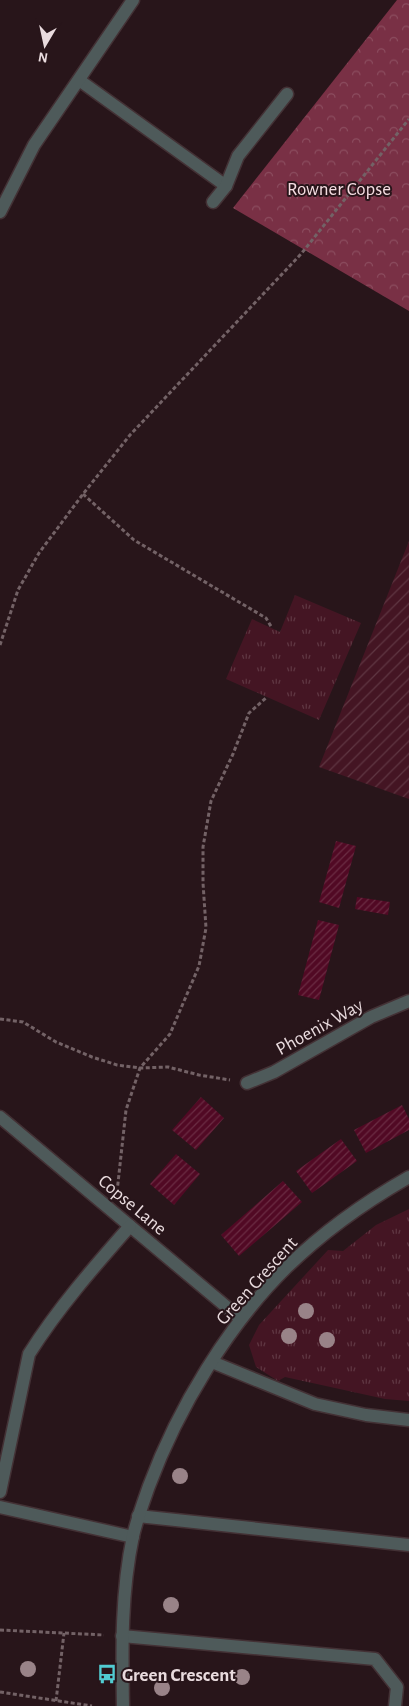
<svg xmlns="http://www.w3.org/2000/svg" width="409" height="1706" viewBox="0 0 409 1706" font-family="'Alegreya Sans',sans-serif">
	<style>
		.grass { fill: url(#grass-tufts) }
		.forest { fill: url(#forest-crowns) }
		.garden { fill: url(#garden-furrows) }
		.building { fill: url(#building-hatch) }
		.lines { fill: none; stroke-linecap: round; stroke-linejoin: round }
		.minor-casing { stroke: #433135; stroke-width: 15 }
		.path { stroke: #736266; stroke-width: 3; stroke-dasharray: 4 2.5; stroke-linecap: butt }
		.minor { stroke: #4e5a5a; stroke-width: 12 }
		.tree { fill: #998388 }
		.labels { text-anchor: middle; stroke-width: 4; stroke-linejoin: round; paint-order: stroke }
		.park-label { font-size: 19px; fill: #f5dde2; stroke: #28151a }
		.street-label { font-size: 19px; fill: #e9dbde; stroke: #28151a }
		.poi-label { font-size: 19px; font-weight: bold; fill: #e9dbde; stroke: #28151a; text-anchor: start }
	</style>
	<defs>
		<pattern id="grass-tufts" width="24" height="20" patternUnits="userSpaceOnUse" patternTransform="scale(1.25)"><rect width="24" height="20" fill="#441523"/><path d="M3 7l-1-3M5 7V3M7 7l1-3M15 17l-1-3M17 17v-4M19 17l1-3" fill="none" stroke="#5f3642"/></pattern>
		<pattern id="forest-crowns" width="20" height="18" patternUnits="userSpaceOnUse" patternTransform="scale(1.25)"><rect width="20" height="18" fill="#793045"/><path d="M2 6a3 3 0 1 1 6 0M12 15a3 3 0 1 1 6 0" fill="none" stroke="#8c4d5f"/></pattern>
		<pattern id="garden-furrows" width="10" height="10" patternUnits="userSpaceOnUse" patternTransform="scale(1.25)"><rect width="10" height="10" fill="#441523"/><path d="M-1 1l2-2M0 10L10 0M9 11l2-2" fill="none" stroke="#5f3642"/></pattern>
		<pattern id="building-hatch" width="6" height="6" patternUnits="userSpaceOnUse" patternTransform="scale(1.25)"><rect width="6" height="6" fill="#510924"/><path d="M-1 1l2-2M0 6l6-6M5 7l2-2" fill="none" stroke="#6a2c43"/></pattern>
	</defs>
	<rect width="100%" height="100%" fill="#28151a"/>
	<g class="grass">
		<path d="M295 595 361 623 319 720 226 679 252 619 280 632Z"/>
		<path d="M409 1209V1401L385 1399 285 1377 278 1381 256 1367 249 1345 259 1325 328 1250 343 1251 376 1225Z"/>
	</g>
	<path class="forest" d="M397 0H409V311L233 208Z"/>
	<path class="garden" d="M409 541V799L319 767Z"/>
	<g class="building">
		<path d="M336 841 356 846 339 908 319 902Z"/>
		<path d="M357 897 390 902 388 915 355 909Z"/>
		<path d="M318 920 339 925 319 1000 298 995Z"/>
		<path d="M201 1097 224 1118 196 1150 172 1130Z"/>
		<path d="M402 1105 409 1119V1130L366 1153 354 1130Z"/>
		<path d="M341 1139 357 1161 312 1193 296 1171Z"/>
		<path d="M176 1154 200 1174 174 1205 150 1184Z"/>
		<path d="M283 1181 302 1202 239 1256 221 1235Z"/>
	</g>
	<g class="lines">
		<defs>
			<g id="minor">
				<path d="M79 80 226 186"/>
				<path d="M213 202 226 186 238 156 287 94"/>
				<path d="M0 212 34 145 133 0"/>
				<path d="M247 1083 274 1072 371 1017 409 1001"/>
				<path d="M0 1117 241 1319"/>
				<path d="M212 1362 315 1404 366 1415 409 1420"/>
				<path d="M0 1492 29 1354C58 1308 94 1267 130 1226"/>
				<path d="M0 1507 133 1537"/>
				<path d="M138 1516 409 1545"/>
				<path d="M122 1636 375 1659 397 1687 395 1706"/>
				<path d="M123 1706C122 1649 121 1592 133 1536 137 1519 143 1503 149 1486 178 1408 228 1325 287 1267 323 1232 365 1202 409 1177"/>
			</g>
		</defs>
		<use href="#minor" class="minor-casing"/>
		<g class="path">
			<path d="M83 494 134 540 266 618 272 628"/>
			<path d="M0 645 18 590 39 553 83 494 130 435 301 254 409 119"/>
			<path d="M0 1019 23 1022 56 1042 92 1057 117 1065 140 1068 168 1067 199 1075 230 1080"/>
			<path d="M117 1192 126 1110 140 1068 170 1034 199 966 206 928 203 883V847L211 801 233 754 249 713 267 697"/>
			<path d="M0 1630 104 1635"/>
			<path d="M0 1692 92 1706"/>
			<path d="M56 1701 64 1633"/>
		</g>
		<use href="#minor" class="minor"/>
	</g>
	<g class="tree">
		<circle cx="306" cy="1311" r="8"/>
		<circle cx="289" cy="1336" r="8"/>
		<circle cx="327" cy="1340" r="8"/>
		<circle cx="180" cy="1476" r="8"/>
		<circle cx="171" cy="1605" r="8"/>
		<circle cx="28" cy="1669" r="8"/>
		<circle cx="242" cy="1677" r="8"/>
		<circle cx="162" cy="1688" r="8"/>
	</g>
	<defs>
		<symbol id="bus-bare" viewBox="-9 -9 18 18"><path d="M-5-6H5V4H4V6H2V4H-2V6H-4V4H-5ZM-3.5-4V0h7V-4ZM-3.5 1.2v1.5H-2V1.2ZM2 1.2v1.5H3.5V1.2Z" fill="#51ccd2" stroke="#28151a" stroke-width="2.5" paint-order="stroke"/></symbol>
	</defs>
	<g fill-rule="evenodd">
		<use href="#bus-bare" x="93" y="1660" width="28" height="28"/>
	</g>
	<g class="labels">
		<g class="park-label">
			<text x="339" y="195">Rowner Copse</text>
		</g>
		<g class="street-label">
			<text transform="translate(319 1026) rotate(-29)" y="7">Phoenix Way</text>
			<text transform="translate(133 1204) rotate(40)" y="7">Copse Lane</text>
			<text transform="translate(256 1280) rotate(-48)" y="7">Green Crescent</text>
		</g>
		<g class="poi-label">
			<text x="122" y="1681">Green Crescent</text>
		</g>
	</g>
	<g transform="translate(45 45) rotate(189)" stroke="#28151a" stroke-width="4" paint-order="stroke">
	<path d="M0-4L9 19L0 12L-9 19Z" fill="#e9dbde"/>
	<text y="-8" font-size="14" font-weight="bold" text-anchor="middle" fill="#e9dbde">N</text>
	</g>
</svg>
